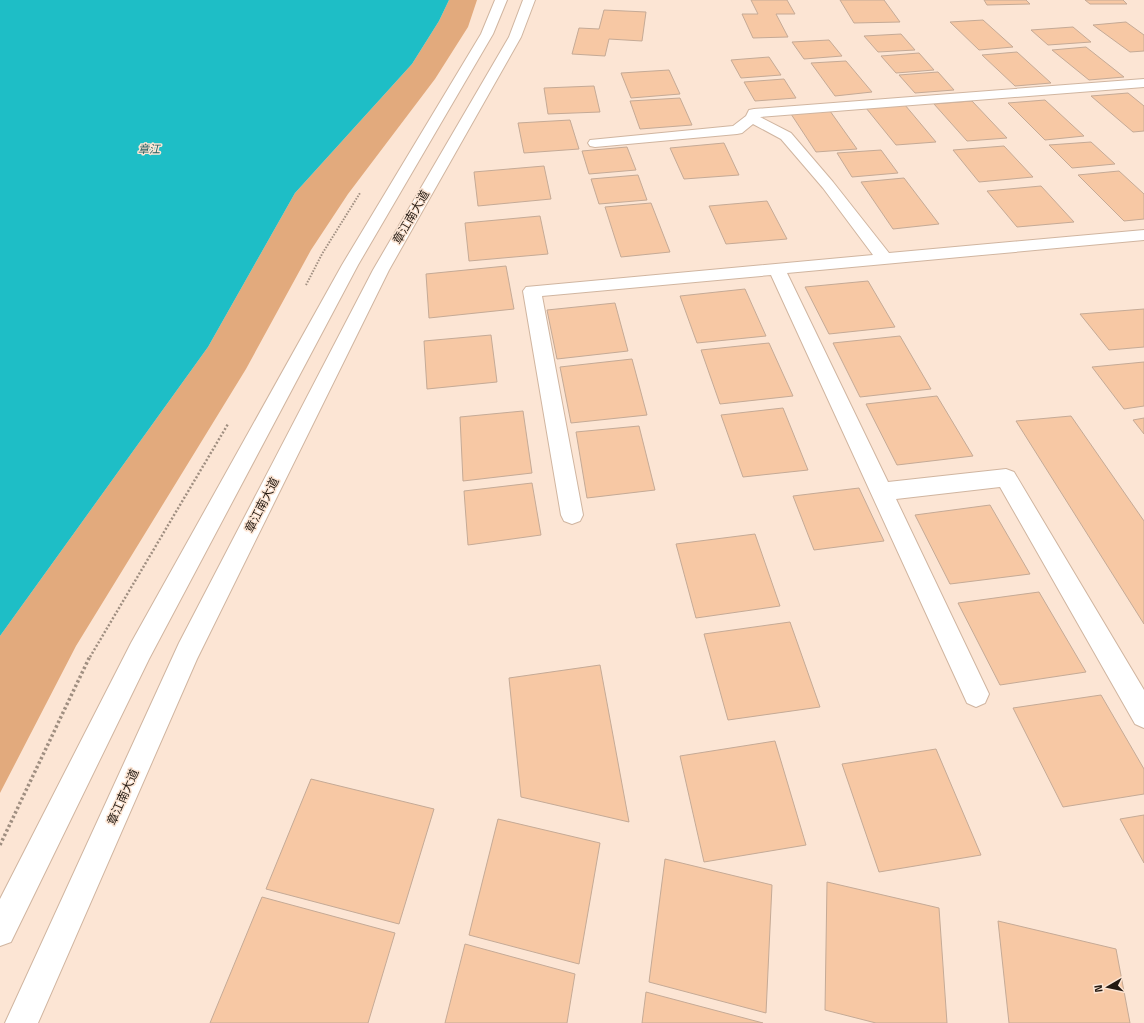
<svg xmlns="http://www.w3.org/2000/svg" width="1144" height="1023" viewBox="0 0 1144 1023" font-family="'Titillium Web','Noto Sans SC',sans-serif">
	<style>
		.green { fill: #e2aa7d }
		.water { fill: #1ebec6 }
		.building { fill: #f7c8a4; stroke: #c5aa96 }
		.lines { fill: none; stroke-linecap: round; stroke-linejoin: round }
		.street-casing { stroke: #d0b5a0; stroke-width: 2 }
		.secondary-casing { stroke: #d0b5a0; stroke-width: 2 }
		.path-far2 { stroke: #9f8e80; stroke-width: 2; stroke-dasharray: 1.5 1.5; stroke-linecap: butt }
		.path-far1 { stroke: #9f8e80; stroke-width: 2.5; stroke-dasharray: 2 2; stroke-linecap: butt }
		.path { stroke: #9f8e80; stroke-width: 3.5; stroke-dasharray: 2.5 2.5; stroke-linecap: butt }
		.street { fill: #fff; fill-rule: evenodd }
		.secondary { fill: #fff; fill-rule: evenodd }
		.labels { text-anchor: middle; stroke-width: 3; stroke-linejoin: round; paint-order: stroke }
		.far-water-label { font-size: 11px; font-style: italic; fill: #245e61; stroke: #fce5d4 }
		.street-label { font-size: 12px; fill: #231911; stroke: #fce5d4 }
	</style>
	<rect width="100%" height="100%" fill="#fce5d4"/>
	<path class="green" d="M449 0H477L468 27 435 79 348 194 311 250 246 369 76 646 0 793V636L208 347 295 193 412 64 439 21Z"/>
	<path class="water" d="M0 0H449L439 21 412 64 295 193 208 347 0 636Z"/>
	<g class="building">
		<path d="M751 0H787L795 14H776L788 37 753 38 742 14H758Z"/>
		<path d="M840 0H884L900 22 854 23Z"/>
		<path d="M984 0H1026L1030 4 987 5Z"/>
		<path d="M1085 0H1123L1127 4H1090Z"/>
		<path d="M604 10 646 12 642 41 609 39 605 56 572 54 579 28 599 29Z"/>
		<path d="M983 20 1013 47 979 50 950 22Z"/>
		<path d="M1126 22 1144 35V51L1130 52 1093 25Z"/>
		<path d="M1073 27 1091 42 1048 45 1031 30Z"/>
		<path d="M901 34 915 50 878 52 864 36Z"/>
		<path d="M829 40 842 56 804 59 792 42Z"/>
		<path d="M1086 47 1124 77 1089 80 1052 50Z"/>
		<path d="M1017 52 1051 83 1015 86 982 55Z"/>
		<path d="M919 53 934 70 896 73 881 56Z"/>
		<path d="M769 57 781 75 741 78 731 60Z"/>
		<path d="M846 61 872 92 835 96 811 63Z"/>
		<path d="M669 70 680 94 631 98 621 73Z"/>
		<path d="M938 72 954 90 915 93 899 75Z"/>
		<path d="M784 79 796 98 755 101 744 82Z"/>
		<path d="M594 86 600 112 548 114 544 88Z"/>
		<path d="M1128 93 1144 106V131L1133 132 1091 96Z"/>
		<path d="M680 98 692 125 640 129 630 101Z"/>
		<path d="M1045 100 1084 136 1045 140 1008 103Z"/>
		<path d="M972 101 1007 138 967 141 934 104Z"/>
		<path d="M905 105 936 142 896 145 866 108Z"/>
		<path d="M830 111 857 149 816 152 791 114Z"/>
		<path d="M570 120 579 149 524 153 518 123Z"/>
		<path d="M1091 142 1115 164 1072 168 1049 145Z"/>
		<path d="M724 143 739 175 684 179 670 148Z"/>
		<path d="M1004 146 1033 177 979 182 953 150Z"/>
		<path d="M627 147 636 170 589 174 582 151Z"/>
		<path d="M881 150 898 173 852 177 837 153Z"/>
		<path d="M544 166 551 199 478 206 474 172Z"/>
		<path d="M1119 171 1144 194V219L1124 221 1078 175Z"/>
		<path d="M638 175 647 200 599 204 591 179Z"/>
		<path d="M904 178 939 224 893 229 861 182Z"/>
		<path d="M1041 186 1074 222 1017 227 987 191Z"/>
		<path d="M767 201 787 239 726 244 709 206Z"/>
		<path d="M651 203 670 252 621 257 605 207Z"/>
		<path d="M540 216 548 254 469 261 465 223Z"/>
		<path d="M506 266 514 309 429 318 426 274Z"/>
		<path d="M868 281 895 327 829 334 805 287Z"/>
		<path d="M745 289 766 336 697 343 680 296Z"/>
		<path d="M615 303 628 351 557 359 547 310Z"/>
		<path d="M1144 309V347L1109 350 1080 314Z"/>
		<path d="M491 335 497 382 427 389 424 341Z"/>
		<path d="M900 336 931 389 860 397 833 343Z"/>
		<path d="M769 343 793 396 720 404 701 350Z"/>
		<path d="M632 359 647 415 571 423 560 367Z"/>
		<path d="M1144 362V406L1124 409 1092 367Z"/>
		<path d="M937 396 973 456 897 465 866 404Z"/>
		<path d="M783 408 808 470 743 477 721 415Z"/>
		<path d="M523 411 532 473 463 481 460 417Z"/>
		<path d="M1071 416 1144 521V624L1016 421Z"/>
		<path d="M1144 418V434L1133 420Z"/>
		<path d="M639 426 655 490 587 498 576 432Z"/>
		<path d="M532 483 541 535 468 545 464 491Z"/>
		<path d="M859 488 884 541 814 550 793 496Z"/>
		<path d="M990 505 1030 574 950 584 915 515Z"/>
		<path d="M755 534 780 606 696 618 676 544Z"/>
		<path d="M1039 592 1086 672 1000 685 958 603Z"/>
		<path d="M790 622 820 707 728 720 704 634Z"/>
		<path d="M600 665 629 822 521 797 509 678Z"/>
		<path d="M1101 695 1144 769V794L1063 807 1013 708Z"/>
		<path d="M775 741 806 845 704 862 680 756Z"/>
		<path d="M936 749 981 855 879 872 842 764Z"/>
		<path d="M311 779 434 809 399 924 266 889Z"/>
		<path d="M1144 815V863L1120 819Z"/>
		<path d="M498 819 600 843 579 964 469 935Z"/>
		<path d="M665 859 772 885 766 1013 649 982Z"/>
		<path d="M827 882 939 908 947 1023H876L825 1010Z"/>
		<path d="M262 897 395 933 368 1023H210Z"/>
		<path d="M998 921 1116 949 1130 1023H1009Z"/>
		<path d="M465 944 575 974 567 1023H445Z"/>
		<path d="M646 992 763 1023H642Z"/>
	</g>
	<g class="lines">
		<defs>
			<path id="street" d="M1144 79V87L760 117 791 133 833 182 889 253 1144 230V240L787 273 888 482 1006 469 1014 472 1144 690V728L1135 724 1000 487 896 499 989 694 985 703 976 707 967 703 771 275 542 296 583 515 580 521 572 524 564 521 561 515 523 291 526 287 873 255 823 188 781 139 753 124 742 133 737 134 595 147 590 146 588 143 590 140 733 126 746 116 749 110 754 109Z"/>
			<g id="secondary">
				<path d="M495 0H507L493 34 358 265 149 659 11 942 0 946V899L131 643 342 265 481 34Z"/>
				<path d="M523 0H535L521 37 389 270 197 659 38 1023H5L179 643 373 270 509 37Z"/>
			</g>
		</defs>
		<use href="#street" class="street-casing"/>
		<use href="#secondary" class="secondary-casing"/>
		<path class="path-far2" d="M306 285 322 254 360 193"/>
		<path class="path-far1" d="M90 657 228 424"/>
		<path class="path" d="M0 845 90 656"/>
		<use href="#street" class="street"/>
		<use href="#secondary" class="secondary"/>
	</g>
	<g class="labels">
		<g class="far-water-label">
			<text x="149" y="153">章江</text>
		</g>
		<g class="street-label">
			<text transform="translate(411 217) rotate(-60)" y="4">章江南大道</text>
			<text transform="translate(262 505) rotate(-63)" y="4">章江南大道</text>
			<text transform="translate(123 797) rotate(-66)" y="4">章江南大道</text>
		</g>
	</g>
	<g transform="translate(1108 987) rotate(261)" stroke="#fce5d4" stroke-width="3" paint-order="stroke">
	<path d="M0-3L7 15L0 10L-7 15Z" fill="#231911"/>
	<text y="-6" font-size="11" font-weight="bold" text-anchor="middle" fill="#231911">N</text>
	</g>
</svg>
